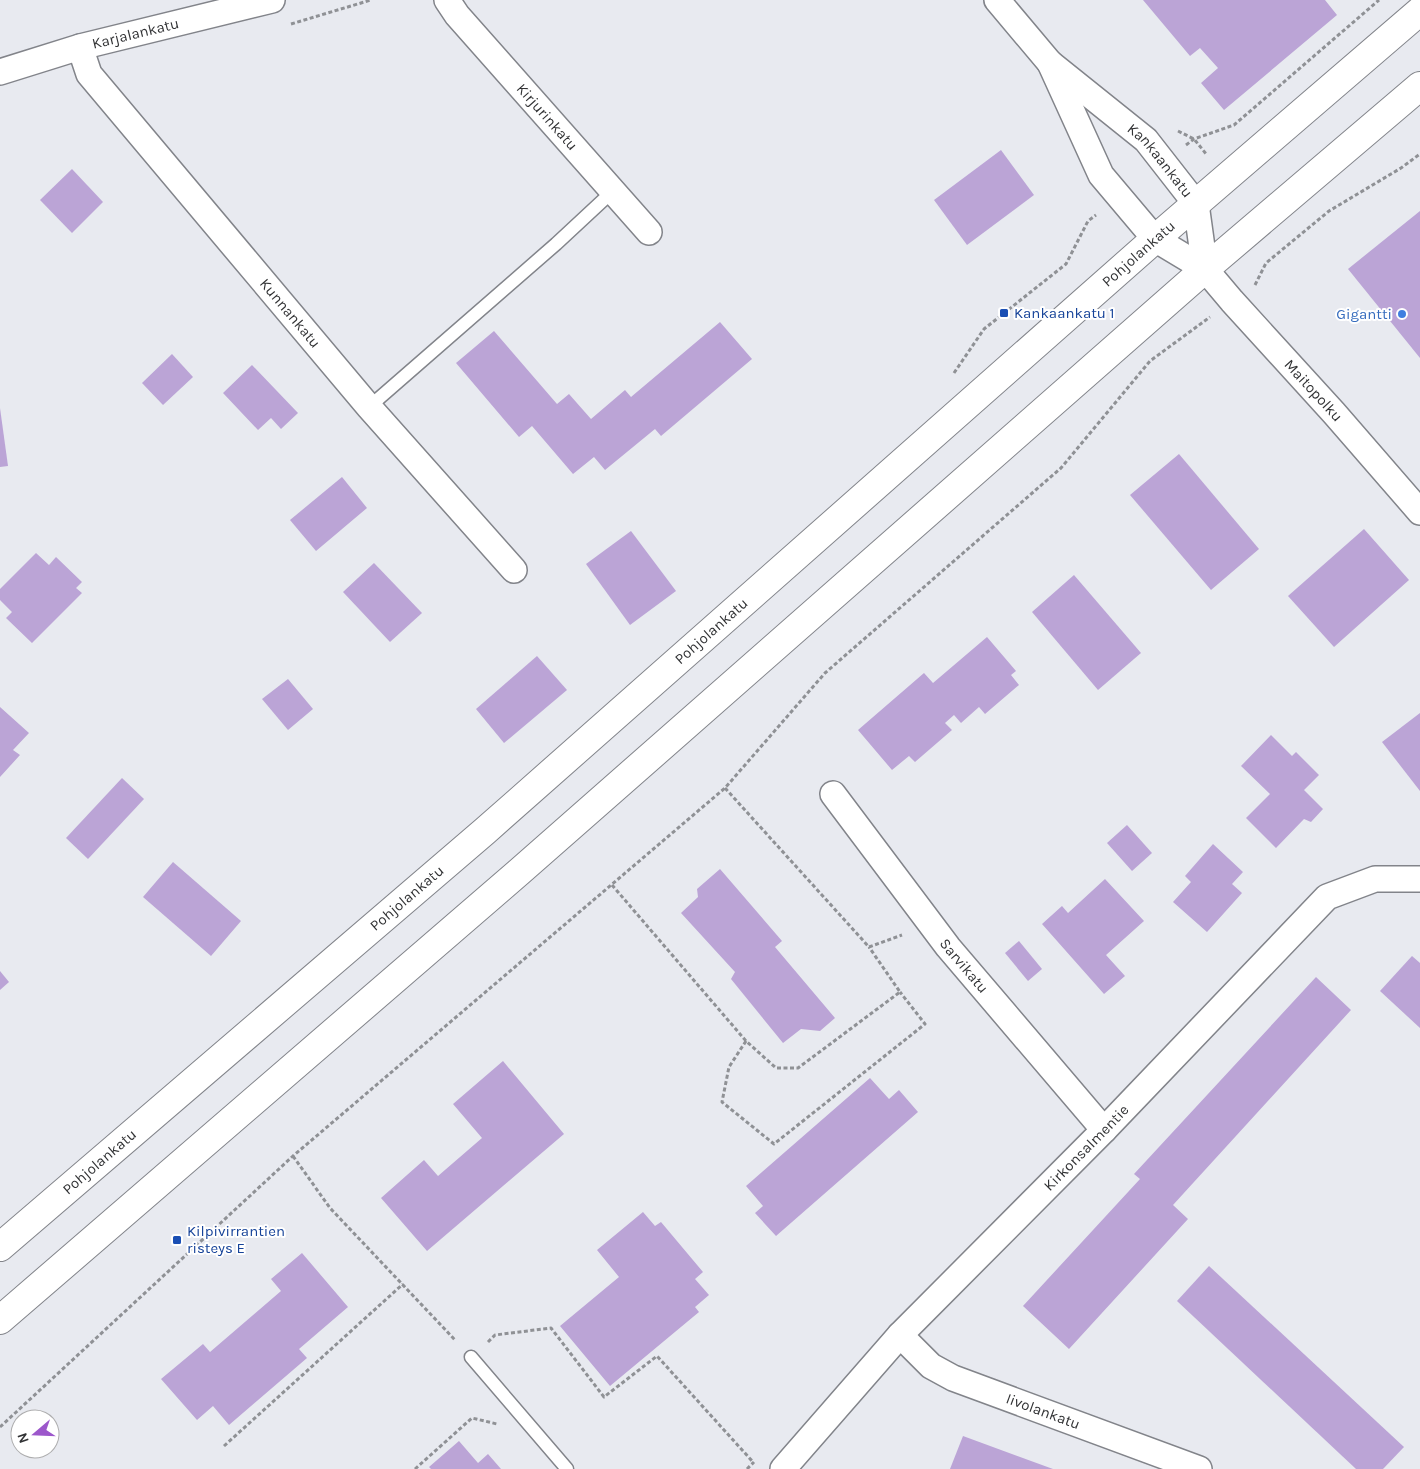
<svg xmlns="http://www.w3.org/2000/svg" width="1420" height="1469" viewBox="0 0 1420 1469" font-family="Karla,sans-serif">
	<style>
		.building { fill: #bba4d6 }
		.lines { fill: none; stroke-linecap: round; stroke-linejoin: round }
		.service-casing { stroke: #82848a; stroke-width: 15 }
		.minor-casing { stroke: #82848a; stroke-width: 28 }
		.secondary-casing { stroke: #82848a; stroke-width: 30 }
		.path { stroke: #8f9195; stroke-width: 3; stroke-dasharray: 4 2.5; stroke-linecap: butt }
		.service { stroke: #fff; stroke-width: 12 }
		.minor { stroke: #fff; stroke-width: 25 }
		.secondary { stroke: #fff; stroke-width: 28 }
		.transit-dot { fill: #1a4fb4; stroke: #fff; stroke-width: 2 }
		.shop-dot { fill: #3f7fe0; stroke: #fff; stroke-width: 2 }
		.labels { text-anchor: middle; stroke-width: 4; stroke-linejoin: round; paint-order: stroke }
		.street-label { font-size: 15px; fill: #323335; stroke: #fff }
		.transit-label { font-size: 15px; fill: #164399; stroke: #fff; text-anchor: start }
		.shop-label { font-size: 15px; fill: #366cbe; stroke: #fff; text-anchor: end }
	</style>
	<rect width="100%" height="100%" fill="#e8eaf0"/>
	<g class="building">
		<path d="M1143 0H1325L1337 15 1224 110 1201 83 1218 68 1200 48 1190 56Z"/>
		<path d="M1001 150 1034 195 967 245 934 200Z"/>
		<path d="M72 169 103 202 72 233 40 200Z"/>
		<path d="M1420 211V358L1348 269Z"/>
		<path d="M720 322 752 359 661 436 655 429 605 470 594 457 573 474 532 426 519 437 456 363 494 331 557 404 569 394 591 419 625 390 631 397Z"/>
		<path d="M172 354 193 377 163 405 142 383Z"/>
		<path d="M252 365 298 413 281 429 271 418 258 430 223 393Z"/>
		<path d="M0 408 8 466 0 467Z"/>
		<path d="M1179 454 1259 549 1211 590 1130 495Z"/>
		<path d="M342 477 367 508 316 551 290 520Z"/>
		<path d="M1364 529 1409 580 1334 647 1288 596Z"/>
		<path d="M631 531 676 591 630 625 586 564Z"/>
		<path d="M36 553 49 565 56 557 82 582 76 588 82 593 32 643 6 618 12 612 0 600V589Z"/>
		<path d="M374 563 422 613 390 642 343 592Z"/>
		<path d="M1074 575 1141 653 1098 690 1032 612Z"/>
		<path d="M987 637 1016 671 1011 675 1019 685 985 714 979 707 961 723 954 715 945 723 952 730 915 762 909 756 892 770 858 730 924 673 933 683Z"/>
		<path d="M537 656 567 690 504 743 476 709Z"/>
		<path d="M288 679 313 709 288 730 262 699Z"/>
		<path d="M0 707 29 733 13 750 20 755 0 777Z"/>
		<path d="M1420 713V791L1382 742Z"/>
		<path d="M1271 735 1292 756 1296 752 1319 775 1304 790 1323 809 1311 822 1304 819 1276 848 1246 818 1270 794 1241 766Z"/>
		<path d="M122 778 144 799 88 859 66 838Z"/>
		<path d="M1127 825 1152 853 1132 871 1107 843Z"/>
		<path d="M1213 844 1243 872 1232 884 1242 893 1207 932 1173 902 1191 882 1185 876Z"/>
		<path d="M173 862 241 921 211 956 143 897Z"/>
		<path d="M720 869 782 941 775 947 835 1018 820 1031 801 1029 783 1043 731 979 735 972 681 913 698 897 697 889Z"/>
		<path d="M1105 879 1144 921 1106 955 1125 976 1104 994 1042 924 1062 906 1068 913Z"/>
		<path d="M1019 941 1042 969 1028 981 1005 953Z"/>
		<path d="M1412 956 1420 963V1028L1380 991Z"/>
		<path d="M0 971 9 982 0 990Z"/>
		<path d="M1316 977 1351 1010 1173 1205 1188 1219 1069 1349 1023 1306 1140 1179 1134 1174Z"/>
		<path d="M503 1061 564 1134 427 1251 381 1198 424 1160 438 1176 482 1138 453 1104Z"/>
		<path d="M870 1078 889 1099 899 1090 918 1112 776 1236 755 1213 763 1206 746 1186Z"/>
		<path d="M643 1212 655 1226 661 1222 703 1272 695 1279 709 1295 695 1307 699 1312 610 1386 560 1326 619 1277 597 1250Z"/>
		<path d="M302 1253 348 1307 299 1349 307 1358 229 1425 213 1406 197 1420 161 1379 203 1344 210 1352 281 1291 271 1279Z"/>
		<path d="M1209 1266 1404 1447 1383 1469H1356L1177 1301Z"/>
		<path d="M963 1436 1053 1469H950Z"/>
		<path d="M459 1441 478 1463 488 1454 501 1469H431L429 1467Z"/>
	</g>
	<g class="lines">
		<defs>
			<g id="service">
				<path d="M369 407 556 244 613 191"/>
				<path d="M471 1357 567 1469"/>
			</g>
			<g id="minor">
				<path id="s1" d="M447 0 457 15 649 232"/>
				<path id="s2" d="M997 0 1050 63 1146 140 1196 204 1205 269"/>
				<path id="s3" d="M80 47 89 74 369 407 514 570"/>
				<path id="s4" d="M1050 63 1101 175 1155 239 1205 269 1232 301 1334 413 1420 512"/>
				<path id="s5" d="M0 72 80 47 272 0"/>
				<path id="s6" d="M833 794 948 947 1104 1130"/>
				<path id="s7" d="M900 1335 931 1366 953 1378 1199 1469"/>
				<path id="s8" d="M783 1469 900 1335 1104 1130 1327 897 1375 879H1420"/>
			</g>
			<g id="secondary">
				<path id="s9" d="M0 1247 485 831 1155 239 1420 11"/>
				<path d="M0 1320 519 872 1205 269 1420 86"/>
			</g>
		</defs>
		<use href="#service" class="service-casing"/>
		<use href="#minor" class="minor-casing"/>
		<use href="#secondary" class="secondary-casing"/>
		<g class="path">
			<path d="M291 24 371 0"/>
			<path d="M1178 131 1194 139 1207 155"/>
			<path d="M1186 145 1194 139 1234 125 1379 0"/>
			<path d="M1255 285 1266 263 1329 211 1401 168 1420 154"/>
			<path d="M954 373 984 329 1066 264 1088 221 1096 215"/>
			<path d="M725 788 869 947 902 935"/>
			<path d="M612 885 746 1041 776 1068H798L900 992 869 947"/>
			<path d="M746 1041 729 1067 722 1102 774 1144 925 1024 900 992"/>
			<path d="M293 1156 330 1208 456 1341"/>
			<path d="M488 1342 495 1335 551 1328 604 1397 657 1356 753 1462"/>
			<path d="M0 1427 293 1156 725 788 825 673 1061 468 1150 361 1210 317"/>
			<path d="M224 1446 403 1284"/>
			<path d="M415 1469 472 1418 497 1424"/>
			<path d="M747 1469 754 1462"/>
		</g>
		<use href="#service" class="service"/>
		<use href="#minor" class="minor"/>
		<use href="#secondary" class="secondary"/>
	</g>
	<g class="transit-dot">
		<rect x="999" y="308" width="10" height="10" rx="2.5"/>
		<rect x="172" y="1235" width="10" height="10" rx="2.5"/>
	</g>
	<circle class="shop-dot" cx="1402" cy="314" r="5"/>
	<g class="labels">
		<g class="street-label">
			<text dy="5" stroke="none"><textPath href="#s5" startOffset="141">Karjalankatu</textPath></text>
			<text dy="5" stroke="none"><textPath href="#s1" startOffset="154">Kirjurinkatu</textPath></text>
			<text dy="5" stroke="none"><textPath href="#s2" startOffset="230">Kankaankatu</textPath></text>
			<text dy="5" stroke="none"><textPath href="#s9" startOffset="1511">Pohjolankatu</textPath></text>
			<text dy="5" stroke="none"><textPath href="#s3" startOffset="341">Kunnankatu</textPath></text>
			<text dy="5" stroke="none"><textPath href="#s4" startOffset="428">Maitopolku</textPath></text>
			<text dy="5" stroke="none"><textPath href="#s9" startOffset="941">Pohjolankatu</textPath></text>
			<text dy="5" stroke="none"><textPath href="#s9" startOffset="536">Pohjolankatu</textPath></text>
			<text dy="5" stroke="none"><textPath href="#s6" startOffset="216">Sarvikatu</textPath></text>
			<text dy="5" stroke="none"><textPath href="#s8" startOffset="442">Kirkonsalmentie</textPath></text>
			<text dy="5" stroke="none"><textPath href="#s9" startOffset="131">Pohjolankatu</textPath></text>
			<text dy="5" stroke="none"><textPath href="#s7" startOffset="165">Iivolankatu</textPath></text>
		</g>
		<g class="transit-label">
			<text x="1014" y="318">Kankaankatu 1</text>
			<text x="187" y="1236">Kilpivirrantien<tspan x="187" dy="17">risteys E</tspan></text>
		</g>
		<g class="shop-label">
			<text x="1392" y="319">Gigantti</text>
		</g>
	</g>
	<g transform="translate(35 1434) rotate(251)"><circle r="24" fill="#ffffff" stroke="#adadae"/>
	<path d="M0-4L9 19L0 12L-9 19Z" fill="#9c57cb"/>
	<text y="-8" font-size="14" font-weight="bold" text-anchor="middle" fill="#323335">N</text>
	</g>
</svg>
